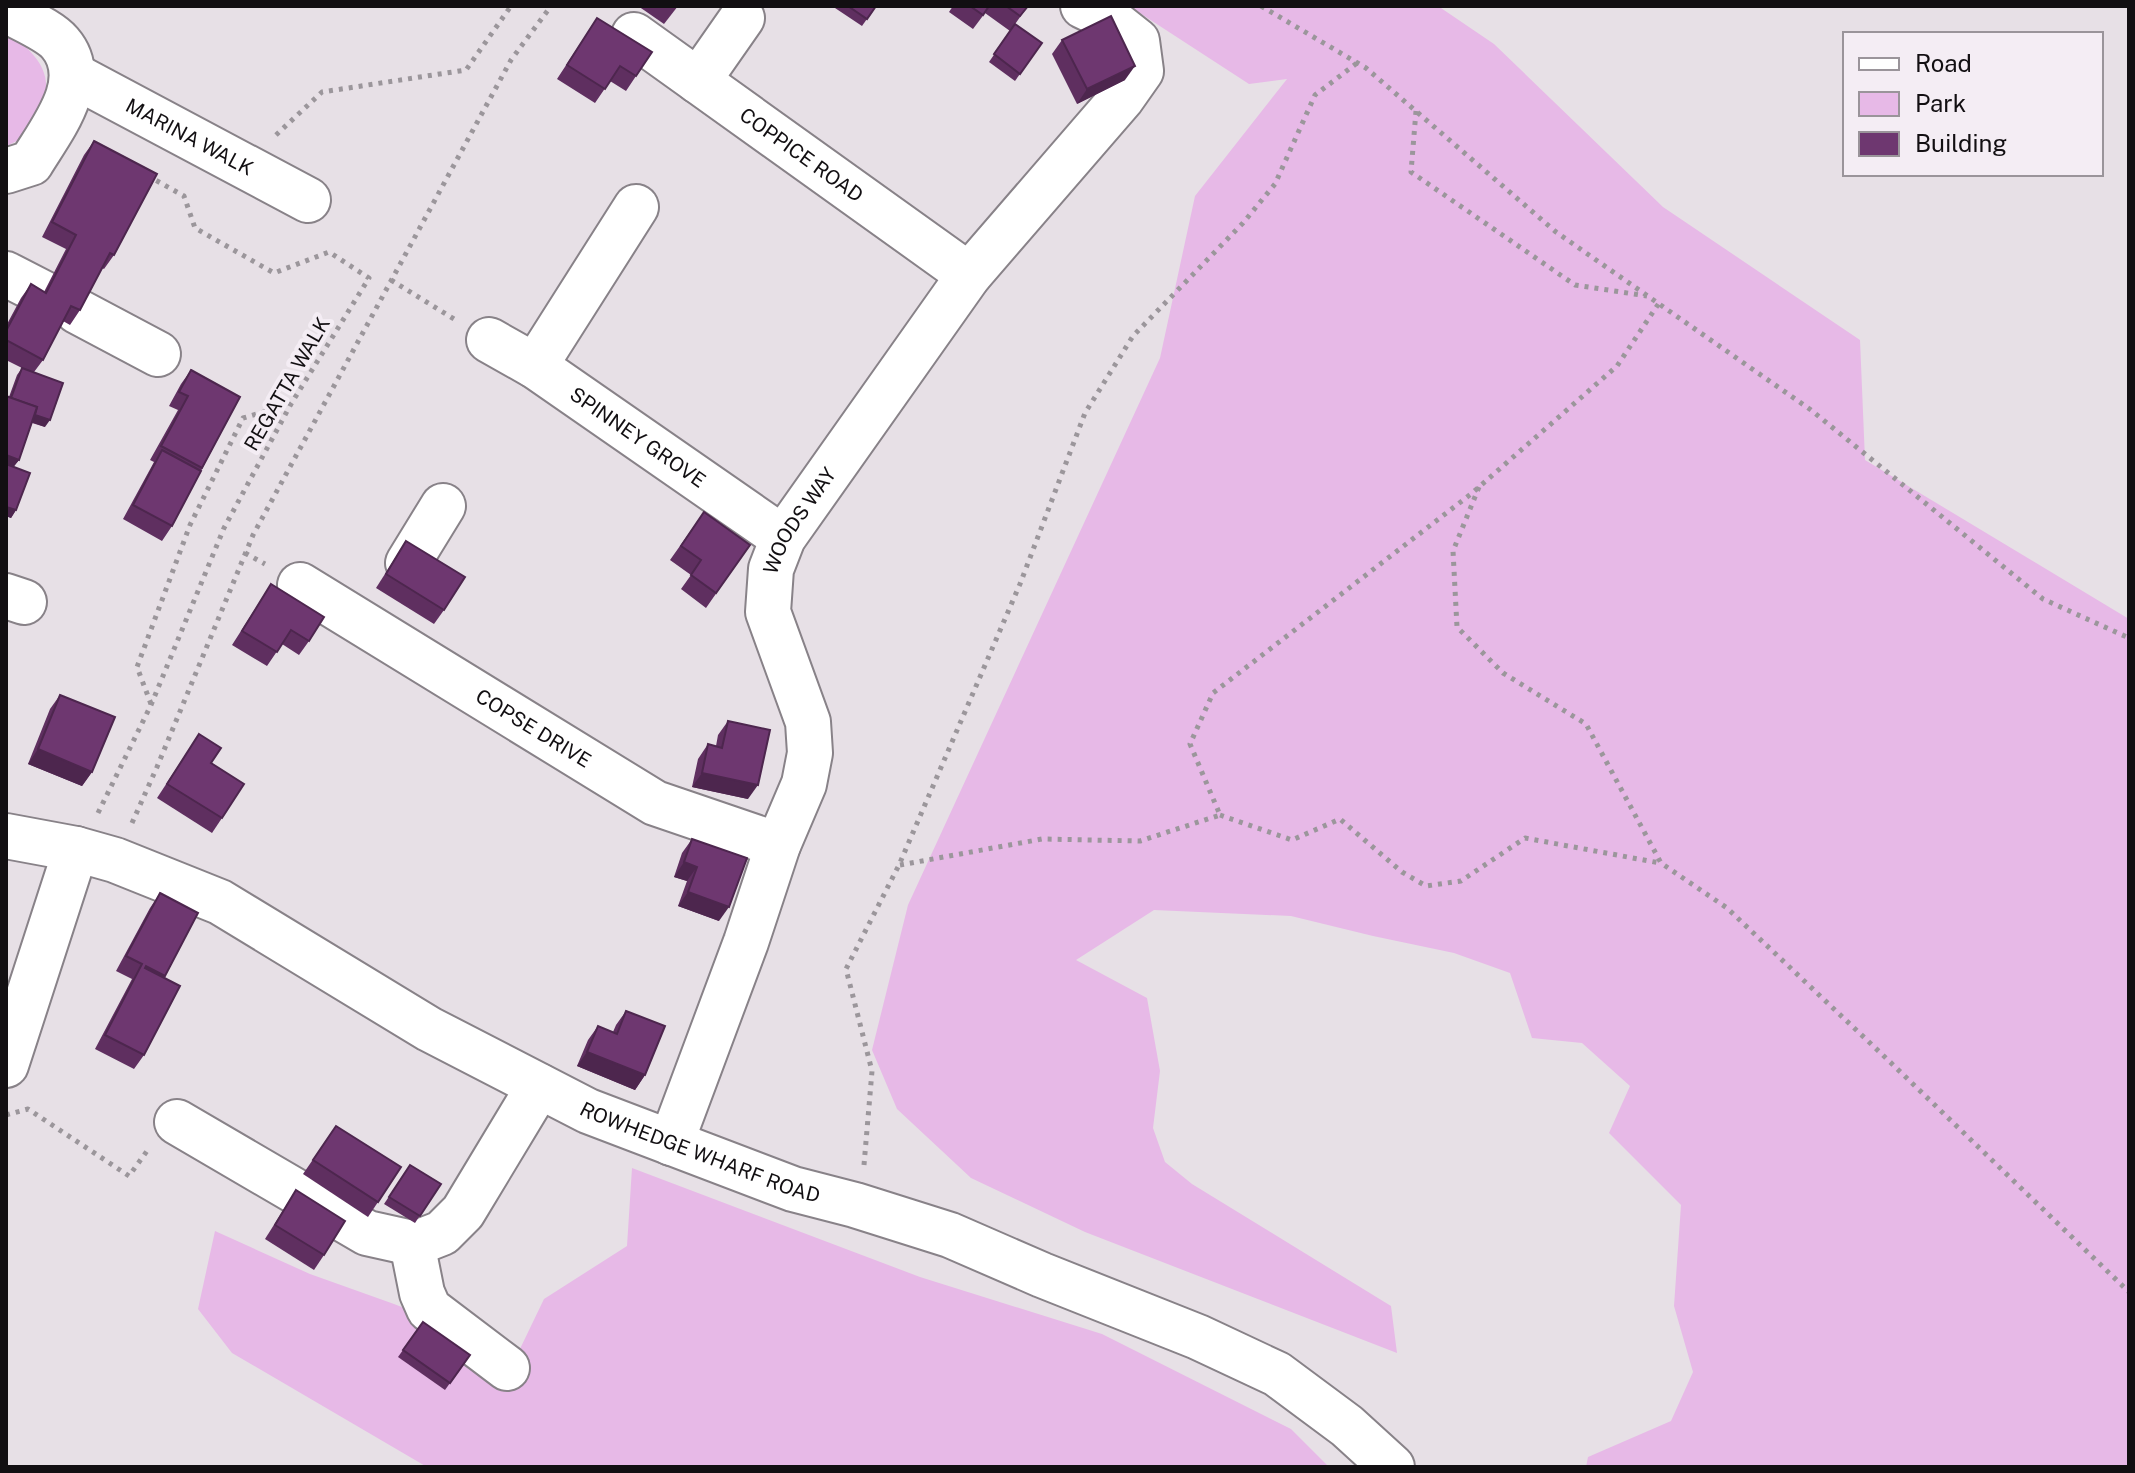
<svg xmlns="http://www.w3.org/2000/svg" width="2135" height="1473" viewBox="0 0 2135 1473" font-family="'Public Sans',sans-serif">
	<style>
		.green { fill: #e7b9e7 }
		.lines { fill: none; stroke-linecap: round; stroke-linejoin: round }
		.minor-casing { stroke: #888288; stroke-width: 48 }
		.path { stroke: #9b969b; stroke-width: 5; stroke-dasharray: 4 6; stroke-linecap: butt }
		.minor { stroke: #fff; stroke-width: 44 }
		.wall { fill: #5f2f60 }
		.shaded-wall { fill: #4d264e }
		.building { fill: #6e3770; stroke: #4d264e; stroke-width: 2 }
		.labels { text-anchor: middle; stroke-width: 8; stroke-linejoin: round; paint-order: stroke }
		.street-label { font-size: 20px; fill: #120f12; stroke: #f4edf4 }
	</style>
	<rect width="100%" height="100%" fill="#e7e0e6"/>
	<g class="green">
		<path d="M1129 6H1438L1494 44 1663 207 1860 340 1865 460 2129 619V1467H1586L1588 1457 1671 1421 1693 1372 1674 1306 1681 1205 1609 1133 1630 1086 1582 1043 1532 1038 1510 973 1454 953 1373 936 1291 916 1154 910 1076 960 1147 998 1160 1071 1153 1128 1165 1162 1192 1184 1391 1306 1397 1353 1085 1232 971 1178 897 1109 872 1050 908 905 1160 358 1195 196 1287 79 1249 84Z"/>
		<path d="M6 32C28 46 54 69 44 99 43 104 38 110 35 115 25 134 26 138 6 146Z"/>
		<path d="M632 1168 920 1277 1102 1334 1291 1429 1329 1467H427L232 1353 198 1309 215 1231 310 1274 394 1304 518 1353 544 1299 627 1246Z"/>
	</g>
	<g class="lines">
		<defs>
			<g id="minor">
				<path d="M6 10C21 19 49 30 60 43 92 80 51 130 31 163L6 171"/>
				<path id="s1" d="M634 35 969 275"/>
				<path id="s2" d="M73 75 308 200"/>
				<path d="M698 81 742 18"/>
				<path d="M6 274 43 293"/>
				<path d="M77 311 158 354"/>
				<path id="s3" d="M489 340 535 366 783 538"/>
				<path d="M535 366 636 207"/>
				<path d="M408 563 443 506"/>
				<path id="s4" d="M300 585 655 803 778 845"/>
				<path d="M6 596 24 602"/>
				<path id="s5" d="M6 836 76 849 115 860 220 902 429 1029 588 1111 793 1189 855 1205 950 1235 1042 1275 1198 1337 1277 1374 1347 1426 1392 1467"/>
				<path d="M6 1065 76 849"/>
				<path d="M177 1122 367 1233 412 1243 419 1242 442 1233 463 1212 539 1086"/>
				<path id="s6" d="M671 1143 746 942 778 845 804 784 810 753 808 722 768 612 771 569 783 538 969 275 1122 98 1141 71 1137 41 1108 18 1083 6"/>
				<path d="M412 1243 422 1293 429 1309 507 1368"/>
			</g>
		</defs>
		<use href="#minor" class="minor-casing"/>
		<g class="path">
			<path d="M1261 6 1366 68 1556 232 1811 410 2043 599 2129 638"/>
			<path d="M1416 111 1411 172 1575 285 1647 296"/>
			<path d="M276 135 322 92 466 70 511 6"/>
			<path d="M391 280 454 319"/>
			<path d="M1479 487 1453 551 1457 627 1503 673 1586 724 1661 863 1727 908 1888 1060 2129 1292"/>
			<path d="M245 553 265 564"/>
			<path d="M151 704 137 667 190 525 243 418 291 404"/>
			<path d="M98 813 151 705 224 528 291 404 369 278 329 252 274 273 195 228 184 196 150 177"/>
			<path d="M1220 815 1292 840 1340 819 1402 872 1426 886 1461 881 1525 838 1660 863"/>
			<path d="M132 823 157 767 253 535 511 60 551 6"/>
			<path d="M900 865 1042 839 1140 841 1220 815 1190 744 1213 693 1471 494 1617 366 1659 303"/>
			<path d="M6 1115 28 1109 129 1176 147 1151"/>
			<path d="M864 1165 872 1071 846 969 899 865 1020 584 1085 413 1133 336 1243 223 1275 184 1315 95 1357 63"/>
		</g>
		<use href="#minor" class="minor"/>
	</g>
	<g class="wall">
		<path d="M638 6H678L664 24Z"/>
		<path d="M836 6H876L862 26 835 8Z"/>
		<path d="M953 6H1028L1010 31 985 13 973 29 949 12Z"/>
		<path d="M597 18 636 76 626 91 610 81 595 103 557 79Z"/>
		<path d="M1015 24 1042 43 1015 81 989 62Z"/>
		<path d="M1062 40 1125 80 1077 104 1052 54Z"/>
		<path d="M94 141 114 255 104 269 102 268 80 310 70 325 63 321 43 360 34 372 45 427 32 423 19 460 13 467 16 510 11 518 6 516V396L9 397 17 375 22 368 6 360V326L21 298 31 284 44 292 66 249 42 237 84 155Z"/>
		<path d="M191 370 240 397 172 526 162 541 123 519 154 462 150 460 178 410 169 406 181 384Z"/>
		<path d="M704 512 750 545 706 608 681 589 691 575 670 560Z"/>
		<path d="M406 541 444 610 434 624 376 588Z"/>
		<path d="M271 584 309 641 299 655 282 644 267 666 232 645Z"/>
		<path d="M60 695 92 772 82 786 28 764 50 709Z"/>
		<path d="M728 721 748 799 692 787 698 759 708 744 716 746 718 735Z"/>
		<path d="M199 734 222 818 212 833 157 798Z"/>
		<path d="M692 839 719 921 678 906 687 881 674 877 682 853Z"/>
		<path d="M160 893 198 913 164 978 144 1055 134 1069 95 1049 132 979 116 971 150 908Z"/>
		<path d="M626 1011 645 1075 635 1090 577 1066 588 1040 598 1026 613 1032 616 1025Z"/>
		<path d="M336 1126 378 1202 368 1217 303 1174Z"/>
		<path d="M410 1165 441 1184 415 1223 384 1204Z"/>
		<path d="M296 1190 324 1255 314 1270 265 1239Z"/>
		<path d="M423 1322 470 1355 445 1390 398 1357Z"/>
	</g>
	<g class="shaded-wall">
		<path d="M1135 66 1125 80 1077 104 1087 89Z"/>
		<path d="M8 405 50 420 45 427 6 413Z"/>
		<path d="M6 455 19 460 8 474 6 473Z"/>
		<path d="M6 507 16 510 11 518 6 516Z"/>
		<path d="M38 749 92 772 82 786 28 764Z"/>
		<path d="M702 773 758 785 748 799 692 787Z"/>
		<path d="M684 862 697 867 687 881 674 877Z"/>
		<path d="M688 892 729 907 719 921 678 906Z"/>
		<path d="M587 1052 645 1075 635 1090 577 1066Z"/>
	</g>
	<g class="building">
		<path d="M848 6H876L867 19Z"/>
		<path d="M970 6H989L983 15Z"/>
		<path d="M1006 6H1028L1020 16Z"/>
		<path d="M1111 16 1135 66 1087 89 1062 40Z"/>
		<path d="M597 18 652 52 636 76 620 66 605 89 567 65Z"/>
		<path d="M1015 24 1042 43 1020 74 994 54Z"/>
		<path d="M94 141 157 174 114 255 110 253 80 310 71 306 43 360 6 340V331L31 284 46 293 76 235 52 222Z"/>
		<path d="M22 368 63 383 50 420 35 415 37 407 11 398Z"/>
		<path d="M191 370 240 397 202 468 161 446 188 396 179 392Z"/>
		<path d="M6 396 37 407 19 460 6 455Z"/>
		<path d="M162 450 201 471 172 526 133 505Z"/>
		<path d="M6 464 30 473 16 510 6 507Z"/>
		<path d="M704 512 750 545 716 593 691 575 701 560 681 546Z"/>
		<path d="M406 541 465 577 444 610 386 574Z"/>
		<path d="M271 584 324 617 309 641 291 630 277 652 242 631Z"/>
		<path d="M60 695 115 717 92 772 38 749Z"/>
		<path d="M728 721 770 730 758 785 702 773 708 744 722 748Z"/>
		<path d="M199 734 221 748 211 763 244 784 222 818 167 784Z"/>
		<path d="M692 839 747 858 729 907 688 892 697 867 684 862Z"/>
		<path d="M160 893 198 913 165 976 146 966 145 968 180 986 144 1055 105 1035 142 964 126 956Z"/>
		<path d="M626 1011 665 1026 645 1075 587 1052 598 1026 617 1034Z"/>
		<path d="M336 1126 401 1167 378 1202 313 1160Z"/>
		<path d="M410 1165 441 1184 420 1216 389 1197Z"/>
		<path d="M296 1190 345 1221 324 1255 275 1225Z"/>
		<path d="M423 1322 470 1355 450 1383 403 1350Z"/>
	</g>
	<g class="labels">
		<g class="street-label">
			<text dy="7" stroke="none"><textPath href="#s2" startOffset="132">MARINA WALK</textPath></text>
			<text dy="7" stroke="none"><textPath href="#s1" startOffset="206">COPPICE ROAD</textPath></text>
			<text transform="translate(287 384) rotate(-60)" y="7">REGATTA WALK</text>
			<text dy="7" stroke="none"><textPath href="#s3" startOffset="178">SPINNEY GROVE</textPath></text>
			<text dy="7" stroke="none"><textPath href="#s6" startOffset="662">WOODS WAY</textPath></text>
			<text dy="7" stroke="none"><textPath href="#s4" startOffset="274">COPSE DRIVE</textPath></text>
			<text dy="7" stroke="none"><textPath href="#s5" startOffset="768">ROWHEDGE WHARF ROAD</textPath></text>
		</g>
	</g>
	<rect width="2135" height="1473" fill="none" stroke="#120f12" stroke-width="16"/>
	<rect x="1843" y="32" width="260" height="144" fill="#f4edf4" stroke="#9a949a" stroke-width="2"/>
	<rect x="1859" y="58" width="40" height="12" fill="#ffffff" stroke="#9a949a" stroke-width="2"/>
	<text x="1915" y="72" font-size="24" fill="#120f12">Road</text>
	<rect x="1859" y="92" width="40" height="24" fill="#e7b9e7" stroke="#9a949a" stroke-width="2"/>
	<text x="1915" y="112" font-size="24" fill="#120f12">Park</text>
	<rect x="1859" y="132" width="40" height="24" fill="#6e3770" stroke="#9a949a" stroke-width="2"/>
	<text x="1915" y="152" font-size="24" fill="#120f12">Building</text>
</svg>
